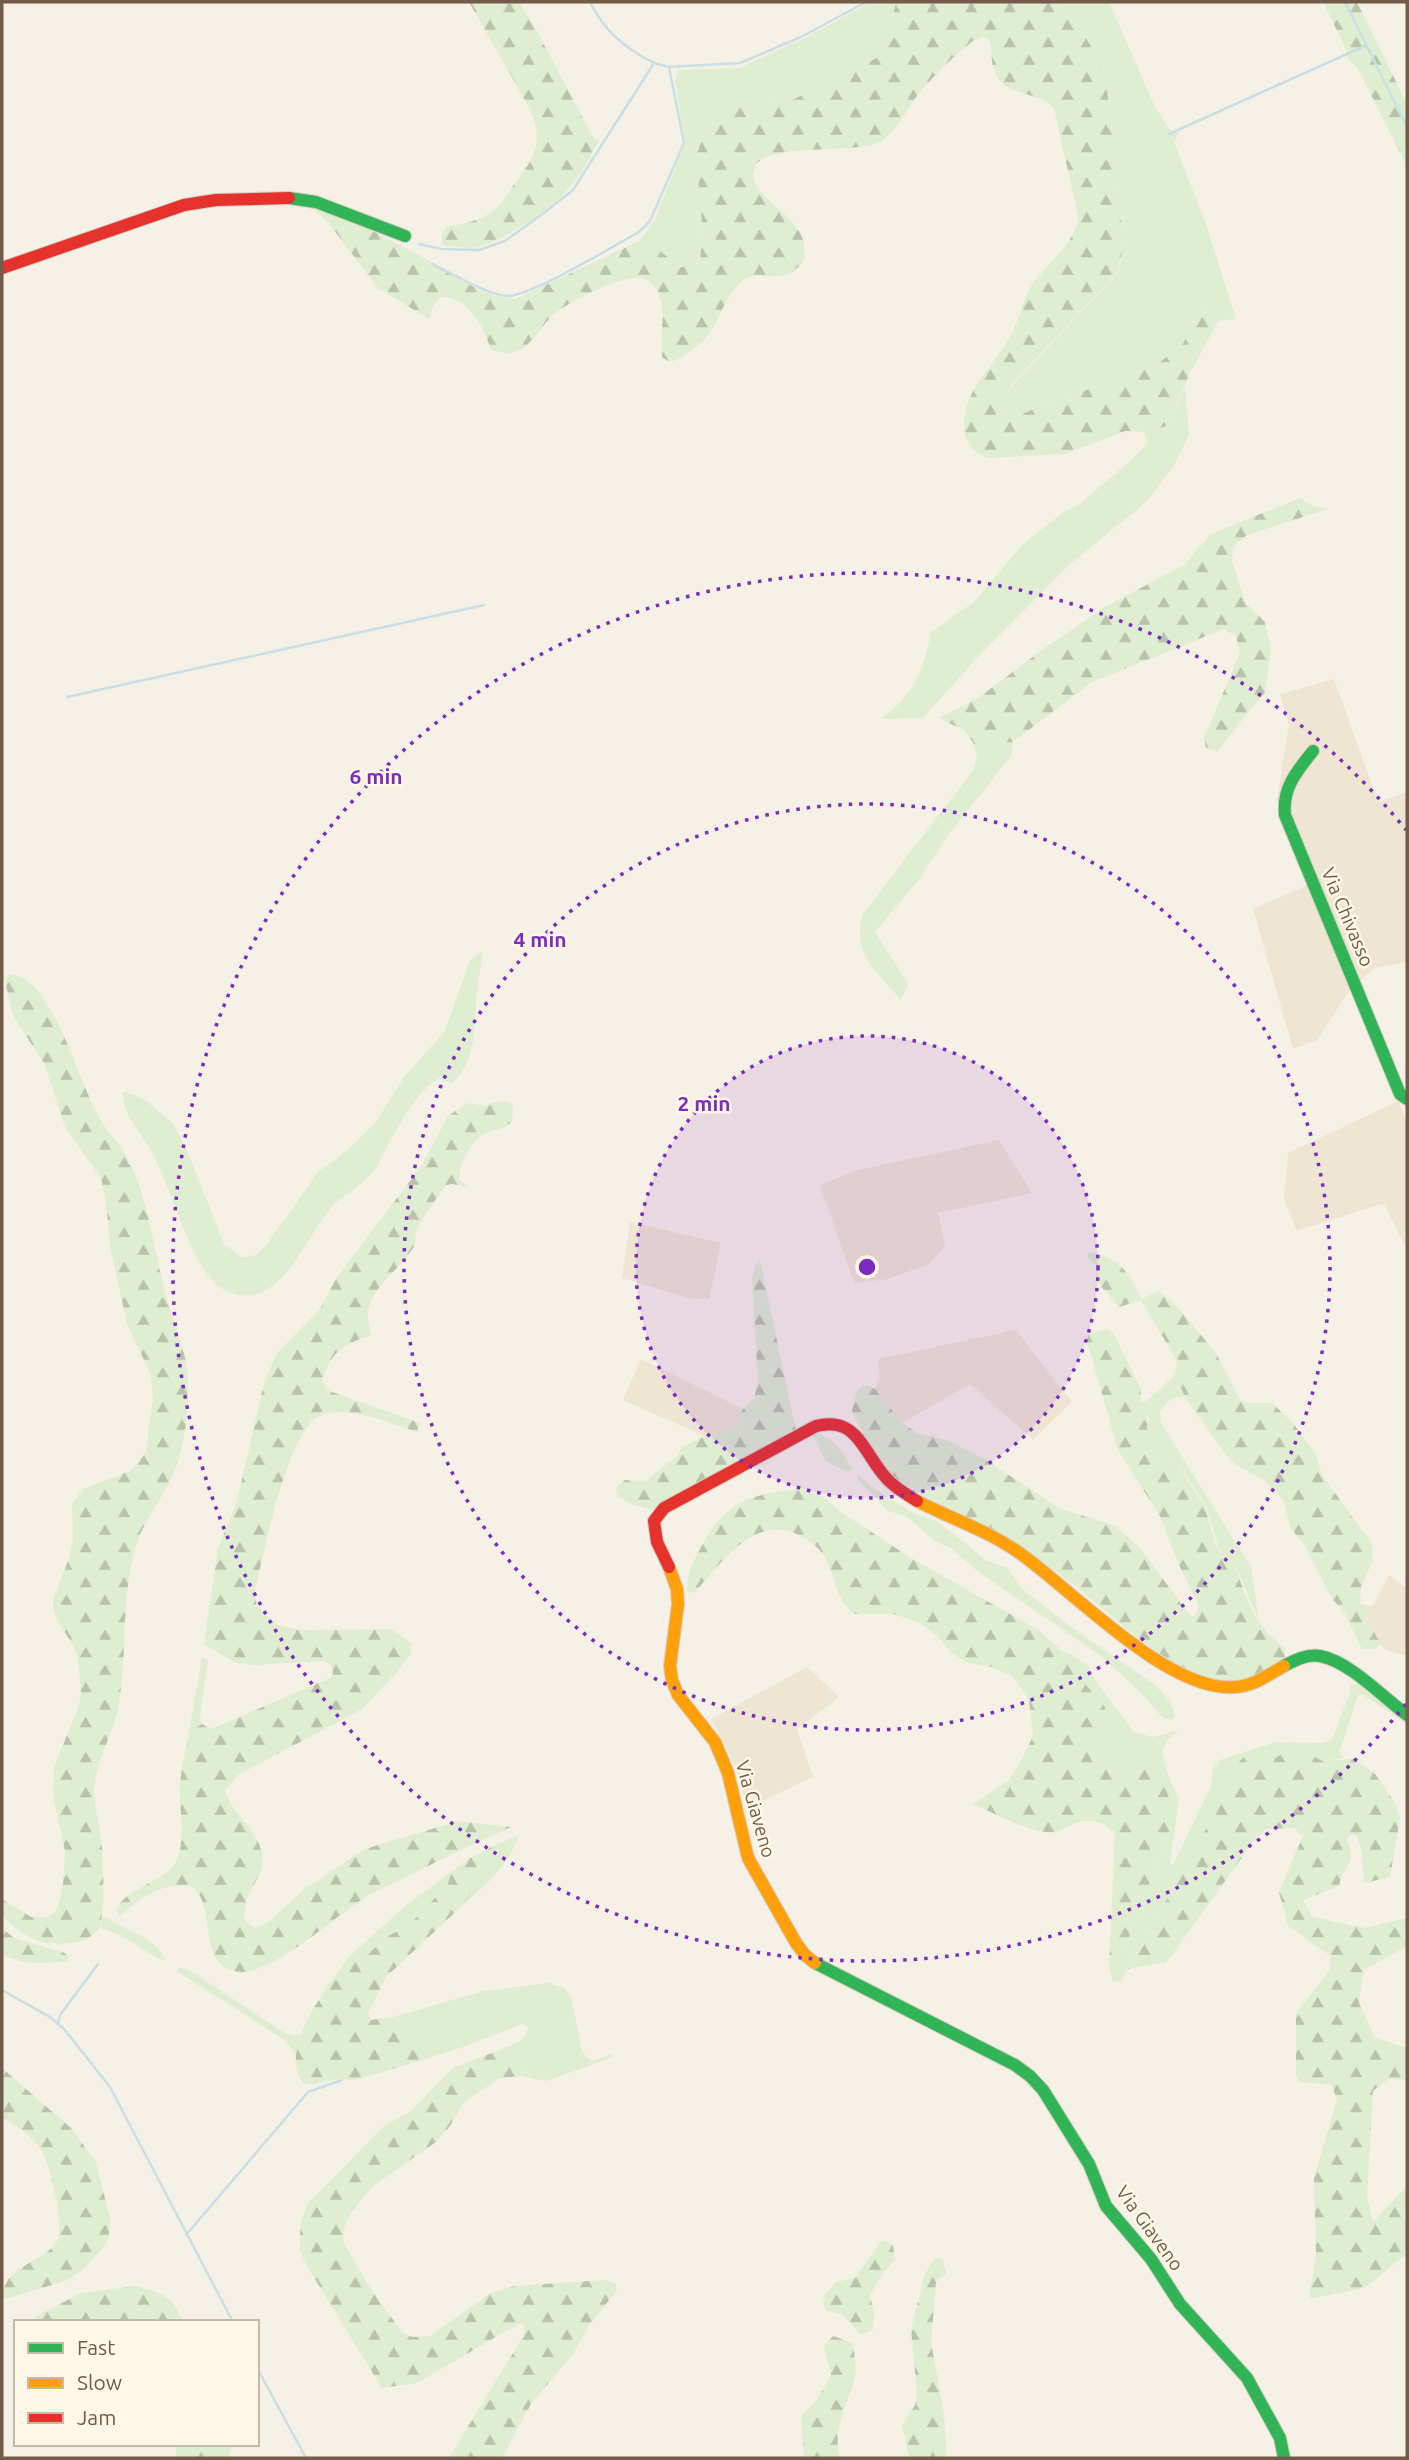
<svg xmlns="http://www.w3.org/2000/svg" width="1409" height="2460" viewBox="0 0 1409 2460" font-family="Ubuntu,sans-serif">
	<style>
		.residential { fill: #efe5d3 }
		.green { fill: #dfedd1 }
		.forest { fill: url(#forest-firs) }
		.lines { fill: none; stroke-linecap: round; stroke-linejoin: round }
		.stream { stroke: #c8e0e5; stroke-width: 2.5 }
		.fast-casing { stroke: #d6cdc3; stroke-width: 14 }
		.slow-casing { stroke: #d6cdc3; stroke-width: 14 }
		.jam-casing { stroke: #d6cdc3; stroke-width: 14 }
		.fast { stroke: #30b455; stroke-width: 12 }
		.slow { stroke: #ff9f0a; stroke-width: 12 }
		.jam { stroke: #e5322d; stroke-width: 12 }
		.ring { fill: none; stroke: #7b2cbf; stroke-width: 3.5; stroke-dasharray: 3.5 7 }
		.labels { text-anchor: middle; stroke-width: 5; stroke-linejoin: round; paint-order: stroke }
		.street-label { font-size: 19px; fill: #725b48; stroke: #fff8e6 }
		.centre { fill: #7b2cbf; stroke: #fff8e6; stroke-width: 3.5 }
		.ring-label { font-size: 21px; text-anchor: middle; font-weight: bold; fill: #7b2cbf; stroke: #fff8e6; stroke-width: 5; stroke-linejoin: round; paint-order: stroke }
	</style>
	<defs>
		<pattern id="forest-firs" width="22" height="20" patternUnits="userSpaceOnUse" patternTransform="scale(1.75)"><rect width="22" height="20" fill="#dfedd1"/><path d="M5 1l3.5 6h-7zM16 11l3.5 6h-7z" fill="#b9c3ac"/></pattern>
	</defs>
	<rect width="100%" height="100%" fill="#f6f1e6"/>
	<g class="residential">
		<path d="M1334 679 1378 802 1407 792V962L1375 968 1351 988 1317 1040 1293 1049 1253 909 1310 884 1277 800 1289 724 1280 694Z"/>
		<path d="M1398 1101 1407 1123V1250L1385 1206 1381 1204 1297 1231 1284 1199 1288 1153Z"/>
		<path d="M999 1140 1032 1193 938 1213 945 1246 929 1264 888 1279 854 1283 820 1185 858 1170Z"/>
		<path d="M630 1222 721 1243 709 1299H693L622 1278Z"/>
		<path d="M1016 1330 1072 1402 1033 1440 970 1384 902 1423 875 1389 880 1377 878 1359Z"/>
		<path d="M641 1359 743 1409 736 1425 720 1433 704 1436 623 1400Z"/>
		<path d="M1389 1575 1407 1588V1656L1385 1650 1366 1618Z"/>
		<path d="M807 1667 839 1697 797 1729 813 1777 748 1808 733 1762 711 1719Z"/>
	</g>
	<g class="green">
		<path d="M871 2H896L886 54 792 100 733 109 718 114C713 126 699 146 697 158 694 174 720 280 680 266 669 263 650 247 639 241L655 219 685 144 675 80 679 70 739 68 801 40Z"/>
		<path d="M1057 2H1109L1155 107 1170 130 1180 132 1174 142 1206 224 1236 319 1218 321 1215 310 1199 309 1183 344 1155 366 1100 386 1069 395 1014 417 1004 412 1002 404 1004 394 1118 273 1123 249 1116 154 1104 70 1085 36Z"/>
		<path d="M1185 387 1189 435 1173 467 1146 502 1069 565 975 660 923 718 881 719C913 696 924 670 931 632L974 602 1023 544 1061 514 1082 502 1129 462 1147 443 1144 432 1167 426Z"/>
		<path d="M1013 742 1012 755 951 831 920 878 875 932 908 984 901 1000C877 971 851 955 863 914L974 769 977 756 974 744Z"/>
		<path d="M483 951C481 964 479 977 477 990 474 1021 478 1062 451 1084L440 1078C415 1092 400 1124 386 1149 382 1156 379 1166 373 1172 361 1187 341 1195 329 1210 309 1235 289 1284 257 1294 244 1298 228 1294 217 1285 189 1260 171 1187 152 1152 141 1132 121 1114 123 1091L142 1098 173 1123 188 1153 224 1244 241 1257 254 1256 267 1244 319 1171 350 1148 376 1122 404 1077 445 1031 470 960Z"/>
		<path d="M1175 1375 1185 1397C1172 1395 1167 1402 1160 1412L1161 1423 1251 1567 1259 1621 1234 1562 1224 1560C1215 1543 1213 1523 1205 1506 1196 1489 1184 1473 1173 1458L1162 1460 1146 1457 1144 1446 1149 1418 1140 1401H1147Z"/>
		<path d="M818 1434C831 1436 848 1458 852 1470L846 1472 825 1460 813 1435Z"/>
		<path d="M858 1474 872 1487 911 1512 938 1522 986 1560 1007 1568 1021 1588 1070 1626 1155 1685 1171 1702 1175 1715 1172 1720 1163 1718 1142 1694 1101 1656 977 1571 951 1548 936 1542 906 1516 888 1511 857 1478Z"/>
		<path d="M1062 1651 1073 1655 1088 1666 1096 1682 1134 1732 1153 1737 1179 1730 1167 1740 1162 1752 1168 1775 1179 1800 1170 1862 1173 1865 1211 1786 1213 1769 1220 1760 1275 1742 1322 1743 1332 1740 1350 1692V1685L1359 1684 1407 1719V1724L1362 1694 1358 1695 1340 1751 1343 1758 1322 1761 1307 1752 1240 1779 1222 1801 1121 1981 1113 1982 1109 1966 1119 1963 1170 1832 1091 1760 1092 1750 1105 1719Z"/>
		<path d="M202 1657 208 1661 200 1715 202 1724 189 1732Z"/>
		<path d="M518 1835C511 1864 486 1885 464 1904L478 1880 492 1847Z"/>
		<path d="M451 1872 449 1884 412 1922 389 1936 364 1957 348 1958 404 1907Z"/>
		<path d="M104 1916C123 1932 154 1934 165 1959L161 1960 118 1934 100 1928Z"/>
		<path d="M179 1968H186L285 2033 294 2036 300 2034 296 2058 294 2051 283 2039 178 1972Z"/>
		<path d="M547 1983 564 1988 571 1996 582 2051 587 2058 594 2061 612 2054 611 2058 546 2081 521 2076 525 2070 521 2061 502 2049C513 2044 527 2042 528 2027L522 2024 463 2047 422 2060 427 2053V2046L413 2036 409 2026 393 2017 480 1992Z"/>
	</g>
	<g class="forest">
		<path d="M469 2H519L537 31 594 139H600C591 154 583 173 571 186 555 205 505 241 481 246 468 249 455 247 442 245V235L446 227C463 224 479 221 493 211 500 206 506 196 511 189 532 160 546 146 530 109Z"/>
		<path d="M896 2H1057L1085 36 1104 70 1116 154 1123 249 1117 273 1012 384C1004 394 1000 400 1004 412L1014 417 1069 395 1100 386 1155 366 1183 344 1199 309 1215 310 1218 321 1190 373 1167 426 1144 432 1125 431 1065 454 988 458C973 453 964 442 964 426 964 389 993 367 1010 337 1020 320 1022 298 1034 282 1051 260 1075 244 1078 216L1054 108C1038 90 1005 98 995 72 990 62 993 50 989 40 985 38 984 36 979 38 967 42 929 81 920 92 909 105 895 134 880 142 856 155 761 141 754 169 746 201 817 217 803 262 800 265 795 271 791 273 772 282 750 267 736 287 714 315 721 332 685 355 676 360 671 365 662 357 659 336 667 315 659 294 656 286 647 278 639 278 619 276 571 301 555 313 542 324 534 344 517 351 509 354 500 352 491 350 484 327 468 297 441 297L432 308 429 319 378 288 327 221 310 207 314 205C350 219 383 236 417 254 447 270 481 298 516 299L639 241 653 246 681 267 693 266 700 259 703 233 696 158 705 128 718 114 733 109 792 100 885 54Z"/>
		<path d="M1323 2H1357L1407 104V166L1357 67 1348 59 1344 45Z"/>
		<path d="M1300 498 1314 507 1328 509 1247 535 1233 547 1232 561 1245 602 1265 622 1271 651 1265 693 1249 711 1218 751 1206 749 1204 738 1240 653 1236 636 1224 629 1092 682 1013 742 974 744 965 731 939 718 978 698 1042 650 1105 607 1184 565 1211 534Z"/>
		<path d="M10 975C43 973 70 1051 81 1077 87 1093 94 1109 103 1124 110 1135 120 1144 126 1156 149 1198 153 1247 165 1292 172 1322 187 1348 188 1380 189 1416 184 1458 165 1490 156 1507 144 1522 138 1540 120 1593 128 1649 119 1703 115 1733 95 1759 94 1790 94 1809 101 1828 102 1847 103 1862 106 1921 98 1930 86 1945 56 1946 39 1941 26 1937 11 1925 2 1916V1899L31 1917H46L53 1914 58 1907 63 1883 65 1851 53 1795 54 1767 79 1706 81 1691 78 1658 73 1645 58 1622 53 1608V1600L69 1558 73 1539 72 1504 83 1489 130 1471 139 1462 146 1452 153 1397 151 1375 127 1324 110 1246 106 1202 101 1178 65 1127 44 1063 13 1016 5 981Z"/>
		<path d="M507 1101 513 1106 512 1122C504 1129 496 1129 487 1133 471 1139 459 1164 459 1180L469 1187 451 1184 445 1186C437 1199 420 1219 416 1232 415 1238 416 1243 413 1248 395 1277 355 1295 372 1335 342 1345 332 1350 322 1381L329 1391 420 1423 417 1432C391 1424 360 1409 332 1413 326 1414 317 1416 313 1420 283 1451 266 1546 255 1589L256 1604 275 1624 299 1630 391 1629 411 1643V1654L398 1671 362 1709 238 1775 225 1790C229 1812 258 1827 262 1855 266 1880 241 1889 245 1921L255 1928 267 1923 306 1888 365 1849 458 1821 511 1827C477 1842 444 1858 410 1875 395 1883 377 1889 363 1899 327 1923 297 1953 257 1969 248 1973 235 1973 226 1968 199 1950 216 1907 192 1886 163 1882 141 1897 120 1916L116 1910C126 1888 159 1884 174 1865 187 1849 179 1806 180 1785 181 1768 186 1750 189 1732L202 1724 211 1729 332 1677C334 1668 332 1665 324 1661L249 1665 234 1662 204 1644 218 1549 237 1501 264 1383 277 1353 320 1309 335 1280 422 1165 448 1116 468 1103 485 1106 495 1102Z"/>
		<path d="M1092 1252C1120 1259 1130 1273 1141 1299L1159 1291 1180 1310 1216 1353 1239 1398 1247 1403H1272L1293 1423 1315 1453 1322 1475 1372 1544 1373 1560 1361 1587 1360 1604 1373 1606 1366 1618 1381 1644 1375 1649H1362L1345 1614 1331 1597 1305 1546 1290 1527 1284 1501 1266 1482 1237 1465 1226 1455 1185 1397 1175 1375 1177 1361 1141 1300 1119 1307 1097 1282V1266L1088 1258V1253Z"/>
		<path d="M760 1260 796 1431 657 1511 628 1503 617 1495 616 1488 625 1480 645 1481 677 1456 682 1447 704 1436 720 1433 736 1425 743 1409 754 1399 758 1382 752 1277 756 1264Z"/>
		<path d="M1108 1329 1114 1334 1141 1389 1140 1401C1154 1419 1143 1436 1146 1457L1162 1460 1173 1458 1205 1507 1215 1543 1224 1560 1234 1562C1243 1592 1257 1631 1285 1648V1660C1265 1671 1246 1685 1222 1680 1157 1667 1114 1614 1063 1577 1036 1556 1003 1537 973 1520 949 1507 919 1500 898 1481 878 1462 862 1436 852 1411L857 1390 866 1385 875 1389 902 1423 919 1434 947 1440 981 1457 1061 1509 1114 1525 1141 1549 1185 1609 1191 1616 1195 1615 1199 1606 1179 1565 1160 1516 1118 1450 1087 1341 1088 1334Z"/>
		<path d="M800 1489 823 1497 844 1514 911 1558 1040 1631 1062 1651 1079 1677 1105 1707V1719L1092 1750 1091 1760 1102 1770 1147 1759 1162 1777 1170 1801V1831L1119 1963 1109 1966 1115 1834C1102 1820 1089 1817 1071 1825 1067 1827 1061 1831 1056 1832 1033 1835 994 1813 973 1804L1009 1780 1023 1757 1033 1736 1029 1700 1012 1676 992 1667 965 1662 952 1653 937 1636 920 1623 894 1614H854C832 1593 838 1580 825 1558 820 1548 807 1538 797 1534 752 1515 721 1564 694 1593L687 1591C686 1575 692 1565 699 1551 725 1501 746 1495 800 1489Z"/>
		<path d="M1256 1752 1264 1764 1284 1753 1307 1752 1322 1761 1353 1759 1375 1774 1394 1801 1400 1818 1390 1877 1364 1883 1362 1853 1357 1836 1352 1834 1347 1839C1358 1865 1344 1863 1339 1886L1303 1900 1312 1917 1365 1928 1407 1918V1946L1364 1970 1359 2003 1375 2038 1407 2048V2080L1388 2079 1373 2091 1367 2197 1373 2222 1407 2186V2254L1364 2288 1309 2299 1316 2255 1314 2178 1337 2100 1332 2085 1300 2082 1296 2076V2013L1330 1970 1331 1956 1288 1926 1279 1892 1303 1836 1294 1828 1266 1829 1255 1839 1167 1962 1128 1969 1222 1800 1240 1779 1236 1765 1244 1757Z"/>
		<path d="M492 1847 478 1880 464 1904 386 1977 368 2013 371 2020 393 2017 409 2026 413 2036 428 2046 427 2053 422 2060 356 2080 341 2079 311 2084 303 2083C277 2048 328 1987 348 1958L364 1957 389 1936 412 1922 448 1884 451 1872 468 1859Z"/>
		<path d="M2 1928 14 1938 65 1953 69 1957 66 1962 28 1963 2 1955Z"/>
		<path d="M502 2049 521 2061 525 2071 521 2076 500 2078 464 2102 450 2126 436 2142 373 2186 349 2215 344 2228 343 2241 368 2285 402 2332 412 2337 430 2336 491 2293 514 2286 605 2280 616 2284 617 2290 588 2327 572 2356 532 2402 502 2458H449L524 2335V2324L520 2323 417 2383 382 2388 305 2263 300 2249V2236L301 2221 308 2203 384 2126 410 2112 453 2068Z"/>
		<path d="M2 2068 71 2128 96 2162 110 2219 109 2237 104 2246 85 2268 65 2281 2 2300C2 2267 41 2263 56 2243 67 2229 50 2169 43 2153 35 2139 16 2124 2 2118Z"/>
		<path d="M882 2240 893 2245 895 2260 882 2274 870 2295 874 2314 873 2330 860 2334 842 2314 825 2310 823 2296 836 2282 855 2278Z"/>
		<path d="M935 2258 942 2259 947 2273 936 2282 931 2342 944 2414 947 2458H909L902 2425 915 2405 917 2393 911 2329 925 2274Z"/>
		<path d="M135 2286C162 2293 172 2295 183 2322H33L37 2316 81 2293Z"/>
		<path d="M833 2336 853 2343C854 2354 857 2367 855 2377 848 2404 832 2429 840 2458H804L801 2416 816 2401 831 2375 824 2346Z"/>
		<path d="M176 2444H233V2445L228 2458H176Z"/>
	</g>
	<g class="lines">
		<g class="stream">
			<path d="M590 2C604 31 626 49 654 63"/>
			<path d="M1345 2 1407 127"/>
			<path d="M1169 134 1367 45"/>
			<path d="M419 244 441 249 479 250 505 241 545 212 573 190 654 63 669 67 740 63 801 37 866 2"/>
			<path d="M432 264C451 273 488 295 507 296 530 297 615 245 639 232L650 221 684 143 669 67"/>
			<path d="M67 697 484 605"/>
			<path d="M2 1990 50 2017 64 2029 110 2087 233 2322"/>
			<path d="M58 2024 60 2015 98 1964"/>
			<path d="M186 2235 308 2092 342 2080"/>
			<path d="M257 2368 306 2458"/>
		</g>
		<defs>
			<g id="fast">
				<path d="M289 198 316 202 405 236"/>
				<path d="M1313 751C1297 771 1282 788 1285 815L1400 1094 1407 1099"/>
				<path d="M1284 1666C1295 1660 1307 1654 1320 1656 1349 1661 1384 1698 1407 1715"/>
				<path d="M815 1963 1015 2065 1030 2076 1043 2090 1089 2164 1106 2206 1151 2259 1180 2304 1247 2378 1280 2438 1284 2458"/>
			</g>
			<g id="slow">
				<path d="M917 1501C952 1519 989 1531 1021 1554 1073 1591 1169 1693 1235 1687 1254 1686 1268 1675 1284 1666"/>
				<path d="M669 1567 677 1589 678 1604 670 1666 672 1680 678 1695 715 1742 728 1773 748 1858 796 1943 805 1955 815 1963"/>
			</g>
			<g id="jam">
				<path d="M2 268 184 205 216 200 289 198"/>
				<path d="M669 1567 657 1542 654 1521 664 1508 816 1426C855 1416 862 1448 882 1473 891 1485 904 1493 917 1501"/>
			</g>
		</defs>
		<use href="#fast" class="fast-casing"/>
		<use href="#slow" class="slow-casing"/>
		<use href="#jam" class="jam-casing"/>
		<use href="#fast" class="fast"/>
		<use href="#slow" class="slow"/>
		<use href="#jam" class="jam"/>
	</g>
	<circle cx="867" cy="1267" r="231" fill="#7b2cbf" fill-opacity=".12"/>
	<g class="ring">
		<circle cx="867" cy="1267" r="231"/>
		<circle cx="867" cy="1267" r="463"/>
		<path d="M1406 1704A694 694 0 1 1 1406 830"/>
	</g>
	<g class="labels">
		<g class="street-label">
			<text transform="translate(1348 917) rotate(67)" y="7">Via Chivasso</text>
			<text transform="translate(756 1809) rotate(74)" y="7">Via Giaveno</text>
			<text transform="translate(1150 2228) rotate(54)" y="7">Via Giaveno</text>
		</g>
	</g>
	<circle cx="867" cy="1267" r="10" class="centre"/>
	<g class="ring-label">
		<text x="376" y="784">6 min</text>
		<text x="540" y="947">4 min</text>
		<text x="704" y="1111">2 min</text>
	</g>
	<rect width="1409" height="2460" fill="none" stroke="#725b48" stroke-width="7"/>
	<rect x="14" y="2320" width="245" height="126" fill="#fff8e6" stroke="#c7b9a7" stroke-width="2"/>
	<rect x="28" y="2343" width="35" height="10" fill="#30b455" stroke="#c7b9a7" stroke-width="2"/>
	<text x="77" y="2355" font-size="21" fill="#725b48">Fast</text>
	<rect x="28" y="2378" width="35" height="10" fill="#ff9f0a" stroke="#c7b9a7" stroke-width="2"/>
	<text x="77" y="2390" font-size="21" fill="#725b48">Slow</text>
	<rect x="28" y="2413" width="35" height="10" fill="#e5322d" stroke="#c7b9a7" stroke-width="2"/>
	<text x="77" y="2425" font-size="21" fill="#725b48">Jam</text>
</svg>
